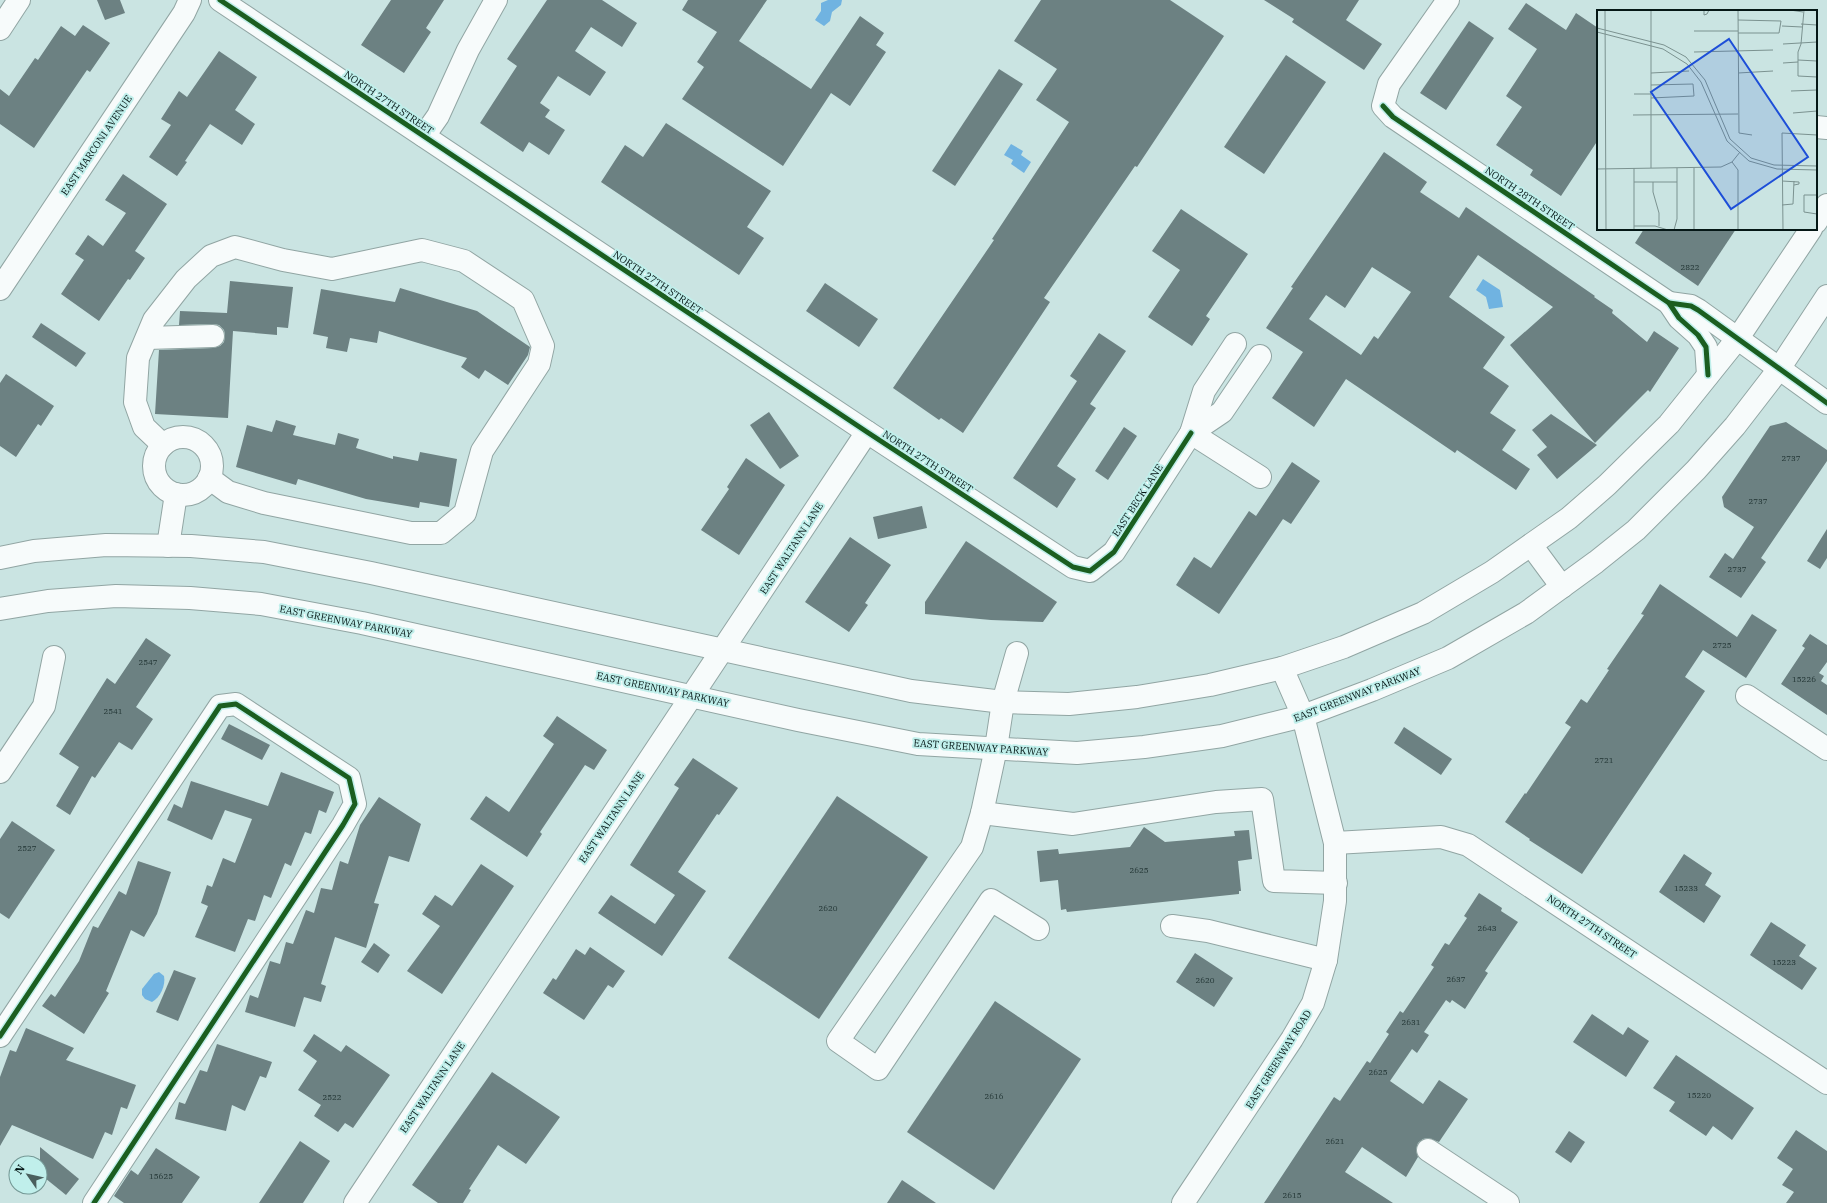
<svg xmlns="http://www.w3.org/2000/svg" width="1827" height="1203" viewBox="0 0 1827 1203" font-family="'IBM Plex Serif',serif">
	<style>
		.water { fill: #70b3e1 }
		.building { fill: #6c8182; fill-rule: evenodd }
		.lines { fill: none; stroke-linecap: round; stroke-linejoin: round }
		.minor-casing { stroke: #91a5a3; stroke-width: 24 }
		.major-casing { stroke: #91a5a3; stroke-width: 24 }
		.minor { stroke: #f7fbfb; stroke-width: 22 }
		.major { stroke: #f7fbfb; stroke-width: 22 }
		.cycleway-casing { stroke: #c0efeb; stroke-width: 8 }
		.cycleway { stroke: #1b5e20; stroke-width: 5 }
		.labels { text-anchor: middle; stroke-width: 4; stroke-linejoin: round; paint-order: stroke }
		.number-label { font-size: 8px; fill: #1f3231 }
		.street-label { font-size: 10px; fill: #051716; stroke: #c0efeb }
		.inset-road { fill: none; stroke: #7b9290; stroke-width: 1 }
		.view { fill: #1d4ed8; fill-opacity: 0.15; stroke: #1d4ed8; stroke-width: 2 }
		.inset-edge { fill: none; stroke: #051716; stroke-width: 2 }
	</style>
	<rect width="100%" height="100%" fill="#cae4e2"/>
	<g class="water">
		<path d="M828 0H842L841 5 832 12 830 21 824 26 815 20 821 11V3Z"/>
		<path d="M1011 144 1023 151 1021 155 1031 162 1024 173 1011 164 1013 160 1004 155Z"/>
		<path d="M1483 279 1500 290 1503 307 1489 309 1486 297 1476 290Z"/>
		<path d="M159 972 164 976C166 985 160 998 152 1002L145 999 142 995V989L154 974Z"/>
	</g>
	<g class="building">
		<path d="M97 0H120L125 13 105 20Z"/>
		<path d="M391 0H444L426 28 431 32 404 73 361 45Z"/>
		<path d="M547 0H602L637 23 622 47 591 27 575 51 606 72 590 96 558 76 540 103 550 110 545 117 565 130 549 155 529 142 523 152 480 123 517 66 507 59Z"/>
		<path d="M688 0H767L739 41 811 89 860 16 884 33 876 45 886 52 850 106 831 93 783 166 682 99 704 67 697 62 717 32 682 10Z"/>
		<path d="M1041 0H1170L1224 36 1137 167 1135 166 1044 298 1050 302 963 433 941 418 939 420 893 388 994 240 992 239 1069 122 1036 100 1057 69 1014 41Z"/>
		<path d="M1264 0H1359L1346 20 1382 44 1364 70 1292 22 1294 19Z"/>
		<path d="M1526 3 1566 30 1576 13 1598 28V140L1561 196 1530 175 1533 170 1496 145 1522 107 1506 96 1537 49 1508 29Z"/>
		<path d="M1469 21 1494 38 1446 110 1420 93Z"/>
		<path d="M83 25 110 43 90 72 87 70 34 148 0 124V89L9 96 35 58 38 60 61 26 75 36Z"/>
		<path d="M219 51 257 77 235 110 255 124 242 145 210 124 185 161 187 162 177 176 149 157 171 125 161 119 179 91 187 97Z"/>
		<path d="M1286 55 1326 82 1264 174 1224 147Z"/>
		<path d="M999 69 1023 84 955 186 932 171Z"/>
		<path d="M666 123 771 191 747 227 764 238 739 275 601 182 625 145 643 157Z"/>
		<path d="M1384 152 1427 182 1420 192 1459 218 1466 207 1595 296 1594 297 1613 310 1612 313 1647 342 1654 331 1679 348 1650 392 1648 390 1595 443 1510 345 1553 307 1478 255 1449 297 1505 337 1483 368 1509 386 1490 413 1516 430 1502 450 1530 469 1516 490 1457 450 1455 453 1346 379 1314 427 1272 398 1303 352 1266 328 1293 288 1291 287ZM1372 267 1411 292 1378 339 1374 336 1361 355 1309 319 1326 295 1345 308Z"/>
		<path d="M123 174 167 204 135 251 145 258 130 280 128 279 99 321 61 294 84 260 75 254 88 235 103 246 126 213 105 200Z"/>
		<path d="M1181 209 1248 254 1206 316 1210 319 1192 346 1148 317 1180 270 1152 251Z"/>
		<path d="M1644 229H1736L1698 286 1635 243Z"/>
		<path d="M230 281 293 287 288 328 277 327V335L233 331 228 418 155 414 159 350 213 348 220 346 224 342 225 335 224 330 219 325 213 324 179 325 180 311 227 313Z"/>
		<path d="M825 283 878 319 859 347 806 311Z"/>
		<path d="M400 288 477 311 530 347 528 355 508 385 485 370 479 379 461 367 467 358 379 331 377 343 350 338 347 352 326 348 328 337 313 334 321 289 395 302Z"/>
		<path d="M41 323 86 353 76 367 32 337Z"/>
		<path d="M1099 333 1126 351 1090 404 1096 408 1057 466 1076 479 1057 508 1013 478 1077 381 1070 376Z"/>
		<path d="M6 374 54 406 41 426 38 424 16 457 0 446V383Z"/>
		<path d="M769 412 799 456 780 469 750 425Z"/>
		<path d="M1551 414 1597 445 1557 479 1537 455 1547 447 1532 430Z"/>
		<path d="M276 420 296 426 293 435 335 445 338 433 359 439 356 448 393 459V456L418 461 420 452 457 459 449 507 420 502 419 508 366 499 298 479 296 485 236 467 247 425 272 432Z"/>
		<path d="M1786 422 1827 450V461L1761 558 1766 562 1741 598 1709 577 1725 553 1733 559 1754 527 1724 507 1722 497 1770 426Z"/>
		<path d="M1124 427 1137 436 1108 480 1095 471Z"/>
		<path d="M746 458 785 485 739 555 701 530 729 489 727 487Z"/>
		<path d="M1292 462 1320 481 1291 524 1283 519 1219 614 1176 585 1194 557 1211 568 1249 511 1256 516Z"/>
		<path d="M922 506 927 528 878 539 873 517Z"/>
		<path d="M1827 529V558L1820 569 1807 561Z"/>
		<path d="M850 537 891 565 865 603 868 605 849 632 805 602Z"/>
		<path d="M966 541 1057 602 1043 622 991 620 925 614V602Z"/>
		<path d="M1660 584 1737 637 1752 614 1777 630 1746 678 1703 650 1685 677 1705 691 1582 874 1529 840 1530 839 1505 822 1525 793 1526 794 1571 727 1565 723 1581 699 1587 703 1609 670 1607 669 1644 615 1641 614Z"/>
		<path d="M1810 634 1827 645V662L1819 673 1824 676 1821 681 1827 685V715L1781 684 1805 648 1802 646Z"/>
		<path d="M146 638 171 655 136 707 153 719 132 750 119 742 95 778 92 776 70 815 56 806 79 767 59 754 107 678 115 684Z"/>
		<path d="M557 716 607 750 594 770 585 765 540 832 542 834 527 857 470 819 486 796 509 812 554 744 543 736Z"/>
		<path d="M229 724 270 745 262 760 221 739Z"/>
		<path d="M1404 727 1452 759 1441 775 1394 743Z"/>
		<path d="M693 758 738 788 719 815 717 814 678 872 706 891 662 956 598 913 611 895 655 924 675 895 630 865 679 788 674 785Z"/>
		<path d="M281 772 334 792 326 813 319 810 311 834 305 832 291 866 285 863 271 898 264 895 255 921 248 919 235 952 195 937 208 906 201 903 207 885 212 887 223 858 235 863 252 819 225 810 212 840 167 820 174 804 182 808 191 781 268 806Z"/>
		<path d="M837 796 928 857 819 1019 728 958Z"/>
		<path d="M379 797 421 824 409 862 389 856 374 903 379 904 366 948 335 937 321 984 326 986 321 1002 304 997 295 1027 245 1012 250 995 258 998 270 961 280 964 286 942 293 944 306 910 314 913 321 888 332 890 340 861 348 864 360 825Z"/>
		<path d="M12 821 55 850 9 919 0 913V839Z"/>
		<path d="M1144 827 1165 842 1235 836 1234 831 1249 830 1252 859 1238 861 1241 891H1239V894L1067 912 1066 909 1061 910 1058 880 1040 882 1037 851 1058 849 1059 854 1130 847Z"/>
		<path d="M1684 854 1712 873 1705 885 1721 896 1704 923 1659 892Z"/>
		<path d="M138 861 171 872 157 914 144 937 131 930 106 991 109 993 84 1034 42 1006 51 994 55 997 79 961 93 926 98 928 119 891 126 895Z"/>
		<path d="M481 864 514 886 442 994 407 971 440 926 422 914 435 895 452 906Z"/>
		<path d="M1479 893 1502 908 1501 911 1518 922 1485 971 1488 973 1465 1009 1452 1000 1450 1003 1446 1000 1424 1032 1429 1035 1417 1053 1412 1049 1390 1081 1423 1104 1439 1080 1468 1099 1439 1142 1428 1138 1423 1139 1418 1143 1416 1150 1418 1157 1406 1177 1362 1147 1345 1172 1393 1203H1264L1334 1097 1340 1101 1367 1061 1370 1063 1389 1034 1386 1032 1400 1011 1403 1013 1434 967 1431 965 1445 943 1449 945 1467 918 1464 916Z"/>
		<path d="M1771 922 1806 945 1799 956 1817 968 1802 990 1750 955Z"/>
		<path d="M374 943 390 955 378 973 361 962Z"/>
		<path d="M590 947 625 971 613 988 608 985 584 1020 543 993 553 978 556 980 576 949 585 955Z"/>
		<path d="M1195 953 1233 978 1214 1007 1176 982Z"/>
		<path d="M174 970 196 978 178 1021 156 1012Z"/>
		<path d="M995 1001 1081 1059 994 1190 907 1132Z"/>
		<path d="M1592 1014 1623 1035 1628 1027 1649 1041 1626 1077 1573 1042Z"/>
		<path d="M26 1028 74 1048 66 1060 136 1085 127 1109 121 1107 112 1135 105 1132 93 1159 12 1125 0 1146V1077L10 1050 16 1052Z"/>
		<path d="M314 1034 341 1052 346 1045 390 1075 353 1128 345 1123 338 1132 314 1116 321 1105 298 1090 317 1061 303 1051Z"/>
		<path d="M217 1044 272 1062 266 1078 260 1076 245 1111 232 1105 226 1131 175 1119 179 1102 185 1104 200 1070 207 1072Z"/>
		<path d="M1676 1055 1754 1108 1732 1140 1713 1126 1706 1136 1669 1111 1675 1102 1653 1088Z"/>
		<path d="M492 1072 560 1117 526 1164 498 1145 469 1189 471 1190 463 1203H438L412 1185Z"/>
		<path d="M1796 1130 1827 1151V1203H1786L1794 1192 1782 1185 1793 1169 1777 1158Z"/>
		<path d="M1569 1131 1585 1142 1571 1163 1555 1152Z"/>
		<path d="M300 1141 330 1161 303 1203H259Z"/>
		<path d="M40 1147 79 1179 66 1195 40 1174Z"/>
		<path d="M156 1148 200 1177 182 1203H124L114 1196 131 1170 138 1175Z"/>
		<path d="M902 1180 936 1203H887Z"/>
	</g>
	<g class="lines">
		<defs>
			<g id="minor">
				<path d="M220 0 867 432 1073 567 1090 571 1114 552 1191 433 1204 391 1235 344"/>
				<path d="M1448 0 1389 84 1383 106 1393 117 1669 303 1679 318 1698 335 1706 347 1708 375"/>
				<path d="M0 29 19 0"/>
				<path d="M1816 127 1827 128"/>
				<path d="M424 136 438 116 468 50 496 0"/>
				<path d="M0 289 184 13 190 0"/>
				<path d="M1669 303 1691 306 1698 310 1827 403"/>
				<path d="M147 338 213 336"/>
				<path d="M1191 433 1222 412 1260 356"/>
				<path d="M1191 433 1260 477"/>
				<circle cx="183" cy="466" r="29"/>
				<path d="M163 445 144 427 135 402 138 358 154 320 186 279 211 256 235 247 283 260 332 269 422 250 464 261 523 300 543 346 539 364 482 451 465 513 441 533H411L264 503 228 492 209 478"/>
				<path d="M168 546 176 494"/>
				<path d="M1747 696 1827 749"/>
				<path d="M1003 702 1017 653"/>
				<path d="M996 748 982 813 972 847 838 1041 878 1069 991 900 1038 929"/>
				<path d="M0 772 44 706 54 657"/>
				<path d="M982 813 1073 824 1216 802 1262 799 1274 881 1336 883"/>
				<path d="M1335 843 1441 837 1468 845 1827 1083"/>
				<path d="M1172 926 1208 931 1326 960"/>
				<path d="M0 1036 220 706 236 704 349 778 355 804 343 825 94 1203"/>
				<path d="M1428 1150 1508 1203"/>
				<path d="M355 1203 867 432"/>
				<path d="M1183 1203 1292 1039 1313 1003 1326 960 1335 901V843L1303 716 1282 668"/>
			</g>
			<g id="major">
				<path d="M1816 222 1827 205"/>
				<path d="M1531 545 1562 587"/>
				<path d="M0 558 34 551 106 545 191 546 264 552 371 573 911 691 1003 702 1069 704 1137 697 1210 685 1282 668 1344 647 1423 613 1492 572 1569 518 1607 485 1669 424 1738 338 1811 229"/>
				<path d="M0 609 48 601 116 596 190 598 261 604 362 623 798 720 918 744 1077 753 1144 747 1222 736 1303 716 1372 690 1448 658 1526 613 1596 562 1636 530 1696 470 1735 426 1779 369 1827 296"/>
				<path d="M996 748 1003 702"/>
			</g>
		</defs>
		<use href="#minor" class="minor-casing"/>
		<use href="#major" class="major-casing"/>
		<use href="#minor" class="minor"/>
		<use href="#major" class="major"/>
		<defs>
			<g id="cycleway">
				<path d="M220 0 867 432 1073 567 1090 571 1114 552 1191 433"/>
				<path d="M1383 106 1393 117 1669 303 1679 318 1698 335 1706 347 1708 375"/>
				<path d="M1669 303 1691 306 1698 310 1827 403"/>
				<path d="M0 1036 220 706 236 704 349 778 355 804 343 825 94 1203"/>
			</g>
		</defs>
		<use href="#cycleway" class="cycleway-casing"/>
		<use href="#cycleway" class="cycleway"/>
	</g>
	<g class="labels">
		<g class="number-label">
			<text x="1690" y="270">2822</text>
			<text x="1791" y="461">2737</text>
			<text x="1758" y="504">2737</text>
			<text x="1737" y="572">2737</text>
			<text x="1722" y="648">2725</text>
			<text x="148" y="665">2547</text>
			<text x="1804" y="682">15226</text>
			<text x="113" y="714">2541</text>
			<text x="1604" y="763">2721</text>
			<text x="27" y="851">2527</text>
			<text x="1139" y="873">2625</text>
			<text x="1686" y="891">15233</text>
			<text x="828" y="911">2620</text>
			<text x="1487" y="931">2643</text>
			<text x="1784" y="965">15223</text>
			<text x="1456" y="982">2637</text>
			<text x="1205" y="983">2620</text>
			<text x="1411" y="1025">2631</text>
			<text x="1378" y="1075">2625</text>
			<text x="1699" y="1098">15220</text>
			<text x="994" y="1099">2616</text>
			<text x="332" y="1100">2522</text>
			<text x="1335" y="1144">2621</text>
			<text x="161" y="1179">15625</text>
			<text x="1292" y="1198">2615</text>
		</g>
		<g class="street-label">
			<text transform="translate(389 102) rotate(34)" y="4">NORTH 27TH STREET</text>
			<text transform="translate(96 145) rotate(-56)" y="4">EAST MARCONI AVENUE</text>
			<text transform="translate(1530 198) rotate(34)" y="4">NORTH 28TH STREET</text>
			<text transform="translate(658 282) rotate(34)" y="4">NORTH 27TH STREET</text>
			<text transform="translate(928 461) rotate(33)" y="4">NORTH 27TH STREET</text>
			<text transform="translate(1137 500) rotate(-57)" y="4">EAST BECK LANE</text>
			<text transform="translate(791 548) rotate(-57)" y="4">EAST WALTANN LANE</text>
			<text transform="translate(346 621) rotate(11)" y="4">EAST GREENWAY PARKWAY</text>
			<text transform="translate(663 689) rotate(12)" y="4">EAST GREENWAY PARKWAY</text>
			<text transform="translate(1357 694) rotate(-21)" y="4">EAST GREENWAY PARKWAY</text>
			<text transform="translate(981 747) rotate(4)" y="4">EAST GREENWAY PARKWAY</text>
			<text transform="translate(611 817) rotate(-56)" y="4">EAST WALTANN LANE</text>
			<text transform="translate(1592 926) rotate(34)" y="4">NORTH 27TH STREET</text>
			<text transform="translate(1278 1059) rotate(-58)" y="4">EAST GREENWAY ROAD</text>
			<text transform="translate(432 1087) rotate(-56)" y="4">EAST WALTANN LANE</text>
		</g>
	</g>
	<g transform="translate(1597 10)">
		<rect width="220" height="220" fill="#cae4e2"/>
		<path class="inset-road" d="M8 0 9 220M54 0V158M107 0V5L110 4 112 0M141 0 142 123 155 125M193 0 206 2M207 0 204 34 201 42V66L220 67M141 10 184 11 182 23H141M204 14 220 15M185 16 205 17M0 18 67 35 89 47 108 70 133 129 154 148 177 155 220 156M97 21H141M0 22 66 39 90 54 104 72 130 131 152 151 180 159 220 160M186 34 220 32M97 42 176 40M201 50 220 51M186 53 201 52M54 63 92 61M141 63 176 61M54 75 96 74 97 86 54 88M194 81 220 80M37 84H54M196 103 220 101M36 105 141 104M135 152 141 160V220M37 158V220M97 158V220M0 159 124 157 135 152 143 142M185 171 202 172V174L197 175M37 172H80M56 172V182L62 203V216M220 185H207V202L220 204M185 195 196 194 197 171M37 216H58L71 220M77 220 80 209V158M186 220 185 123 220 125"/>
		<path class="view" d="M132 29 211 147 134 199 54 82Z"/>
		<rect width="220" height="220" class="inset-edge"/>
	</g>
	<g transform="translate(28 1175) rotate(304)"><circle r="19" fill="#c0efeb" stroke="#759996"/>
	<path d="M0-3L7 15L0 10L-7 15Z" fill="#4a5f5d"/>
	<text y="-6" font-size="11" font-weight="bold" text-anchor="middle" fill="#051716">N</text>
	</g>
</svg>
